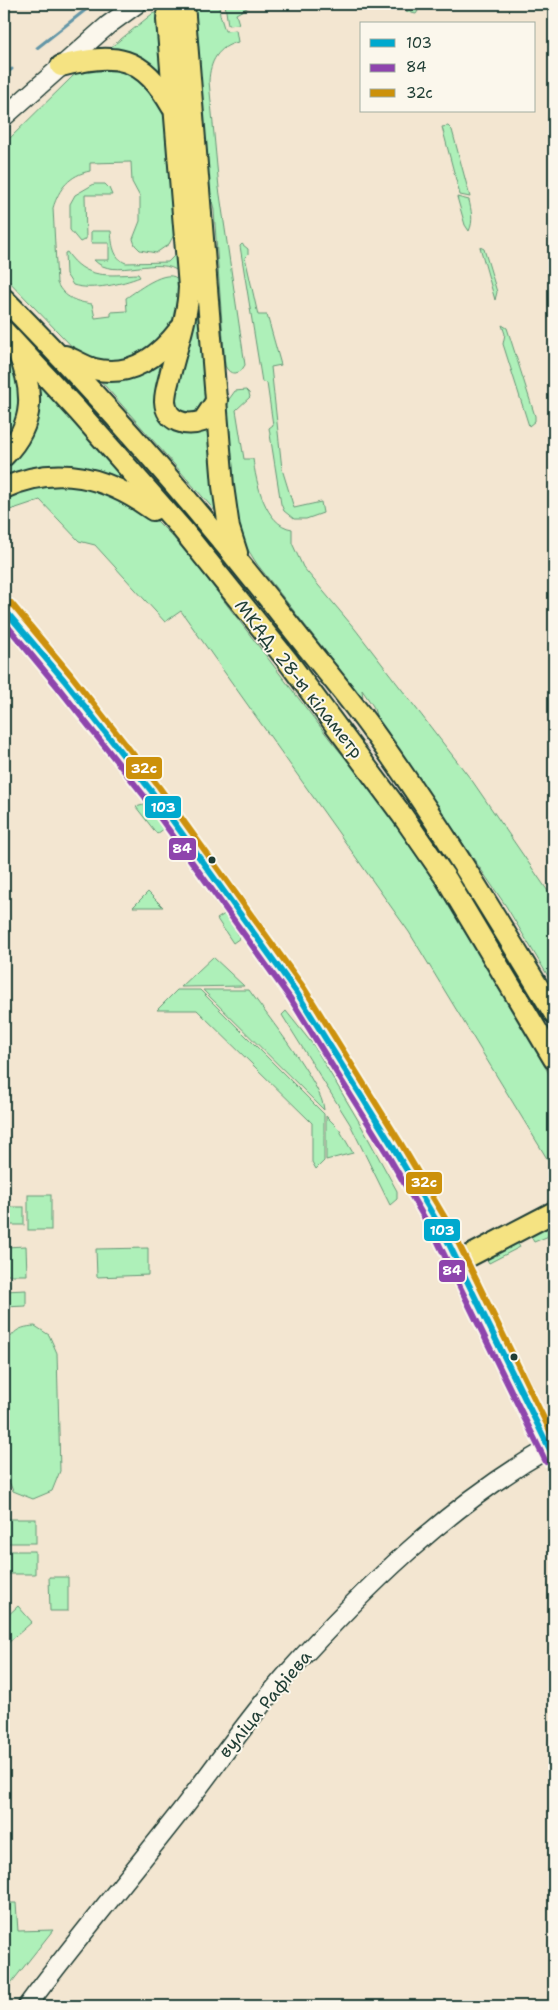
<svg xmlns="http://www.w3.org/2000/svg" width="558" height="2010" viewBox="0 0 558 2010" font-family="'Shantell Sans',sans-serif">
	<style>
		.green { fill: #aef0b9; stroke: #669676 }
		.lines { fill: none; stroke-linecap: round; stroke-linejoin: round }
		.stream { stroke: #6396a7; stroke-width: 3 }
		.secondary-casing { stroke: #1f3d34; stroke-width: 21 }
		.trunk-casing { stroke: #1f3d34; stroke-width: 24 }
		.secondary { stroke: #fbf7ec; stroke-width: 18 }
		.trunk { stroke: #f5e382; stroke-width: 20 }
		.bus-1-casing { stroke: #fbf7ec; stroke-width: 10 }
		.bus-2-casing { stroke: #fbf7ec; stroke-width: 10 }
		.bus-3-casing { stroke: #fbf7ec; stroke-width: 10 }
		.bus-1 { stroke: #00a9ce; stroke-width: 6 }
		.bus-2 { stroke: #8e44ad; stroke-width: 6 }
		.bus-3 { stroke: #cc910a; stroke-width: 6 }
		.bus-dot { fill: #1f3d34; stroke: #fbf7ec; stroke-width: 2 }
		.labels { text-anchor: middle; stroke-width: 4; stroke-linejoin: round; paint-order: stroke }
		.street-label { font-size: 18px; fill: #1f3d34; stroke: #fbf7ec }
		.line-badge { stroke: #fbf7ec; stroke-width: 2 }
		.badge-label { font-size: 14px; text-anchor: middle; font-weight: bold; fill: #fff }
	</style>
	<rect width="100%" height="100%" fill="#f3e6d1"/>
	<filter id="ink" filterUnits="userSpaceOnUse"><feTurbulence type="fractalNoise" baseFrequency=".02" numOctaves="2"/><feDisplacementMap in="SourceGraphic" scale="10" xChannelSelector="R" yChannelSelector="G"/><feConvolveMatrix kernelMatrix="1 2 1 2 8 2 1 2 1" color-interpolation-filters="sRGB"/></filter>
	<g filter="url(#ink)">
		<g class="green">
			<path d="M193 4H219L220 15 225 31 236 30 238 42C218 47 210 61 209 81L219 188 245 365 241 371C233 375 229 373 225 366L214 210 204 162Z"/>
			<path d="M225 4H254L236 14 239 24 228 25Z"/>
			<path d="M405 4H415L418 11 416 14 407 12Z"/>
			<path d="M157 12 162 15 165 79 105 52 152 14Z"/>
			<path d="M174 13 210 404 203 414H175L172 392 193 314Z"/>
			<path d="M101 65 138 73 166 109 177 229 169 244 156 253 140 250 135 245 133 239 140 221V197L132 182 131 162 90 163V171C70 175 59 188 53 208L57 283C64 298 77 302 92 304L95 318 111 316V312L127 311 126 298C137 291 175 260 181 286 183 296 177 318 176 329L125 366 85 360 4 276V144L73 76 86 68Z"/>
			<path d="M448 126 452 130 470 197 460 195 442 127Z"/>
			<path d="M94 184H105L109 188 112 195H85L86 239 80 242 70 230V204L75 195Z"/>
			<path d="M457 197 469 200C471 210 474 221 469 231L465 225Z"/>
			<path d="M91 231H111C112 244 113 258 126 263L168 262 179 251 180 273C160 253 114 282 94 260H109V243H91Z"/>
			<path d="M242 244 248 249V254L245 257 258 315H267L281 365 271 367 282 469 294 508 321 502 323 513 306 519H294L284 511 281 504 269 428 273 425 267 383 262 382 240 246Z"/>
			<path d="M480 247 484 249 497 292 495 300Z"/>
			<path d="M67 252C86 280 108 275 138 274L140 277C122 284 92 291 73 285L66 274 65 253Z"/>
			<path d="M502 325 507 328 535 416V421L529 426 503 344 505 334Z"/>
			<path d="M172 350 161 406 212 421 224 521 92 371Z"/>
			<path d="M4 351 18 364 24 406 4 450Z"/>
			<path d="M40 383 125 479 124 484 4 481V464L37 384Z"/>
			<path d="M246 390 249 393 250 397 236 410 244 459H253C256 482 265 525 292 529V543L303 567 355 629 473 782 554 900V986L506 906 377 718 373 706 362 690 363 699 257 564 240 537 231 488 232 462 227 402 235 391Z"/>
			<path d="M88 484 152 516 172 536 198 567 332 742 370 788 435 883 554 1082V1170L409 932 181 611 165 622 95 545 79 541 40 500 4 512V493L23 487Z"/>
			<path d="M143 805 149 806 165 828 157 834 136 807Z"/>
			<path d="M148 892 163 907H133Z"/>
			<path d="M226 913 240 938 233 943 217 919Z"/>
			<path d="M213 957 244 986 181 987Z"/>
			<path d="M177 990H200L324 1114V1161L316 1169 312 1162V1123L197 1010H157Z"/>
			<path d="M203 990H249C266 1014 323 1085 324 1110Z"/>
			<path d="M286 1011 314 1046 358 1120 397 1191V1199L390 1205 350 1124 282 1015Z"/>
			<path d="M326 1116 339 1129 353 1153 326 1160Z"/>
			<rect x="28" y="1195" width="23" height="35"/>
			<rect x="4" y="1207" width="20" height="18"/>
			<path d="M554 1223V1234L534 1242 530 1235Z"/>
			<path d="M516 1241 520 1247 489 1263 485 1256Z"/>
			<path d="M26 1246 27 1275H4V1247Z"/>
			<path d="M148 1248V1275L97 1277 96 1249Z"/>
			<path d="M26 1290V1306L4 1307V1291Z"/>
			<path d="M35 1326 49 1335 57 1353 60 1471 52 1491 33 1499 13 1491 5 1472 4 1351C11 1334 15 1327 35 1326Z"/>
			<rect x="4" y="1519" width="32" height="24"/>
			<rect x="4" y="1551" width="31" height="23"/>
			<path d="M49 1577H68V1611H50Z"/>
			<path d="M18 1606 32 1622 8 1643 4 1638V1619Z"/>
			<path d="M4 1903H16L18 1931 53 1930 4 1992Z"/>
		</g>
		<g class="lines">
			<g class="stream">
				<path d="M37 48 93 4"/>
				<path d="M4 75 12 69"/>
			</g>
			<defs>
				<g id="secondary">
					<path d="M4 117 108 25 137 4"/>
					<path d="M4 609 64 680 152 792 297 993 393 1147 443 1232 554 1458"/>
					<path d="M27 2006C76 1940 129 1877 180 1812 216 1766 248 1718 287 1674 363 1589 449 1505 549 1448"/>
				</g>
				<g id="trunk">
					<path d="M168 4 167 20 189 287C188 315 178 343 171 371 169 380 165 391 165 401 166 422 186 427 203 421L217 400"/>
					<path d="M184 4 223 486 229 528 237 553"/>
					<path d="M61 66C115 52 143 55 172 107"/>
					<path d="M4 299C107 403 201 512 291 627 319 663 349 697 375 734 440 824 497 919 554 1013"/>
					<path d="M4 331 78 411 182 529 287 660 402 815 447 880 554 1059"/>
					<path d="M65 356C75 360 84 366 94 369 130 378 159 356 179 330"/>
					<path d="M4 456C36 424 34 389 17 350"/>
					<path d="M4 488C58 463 107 477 153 510"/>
					<path d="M458 1262 554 1212"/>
				</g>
			</defs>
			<use href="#secondary" class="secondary-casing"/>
			<use href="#trunk" class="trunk-casing"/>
			<use href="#secondary" class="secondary"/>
			<use href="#trunk" class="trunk"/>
			<defs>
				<path id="bus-1" d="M4 609 64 680 152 792 297 993 393 1147 443 1232 554 1458"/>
				<path id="bus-2" d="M4 622 57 686 145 797 290 998 386 1152 435 1236 546 1462"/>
				<path id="bus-3" d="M11 603 71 675 159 787 304 988 400 1142 451 1228 554 1439"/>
			</defs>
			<use href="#bus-1" class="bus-1-casing"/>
			<use href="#bus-2" class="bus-2-casing"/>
			<use href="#bus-3" class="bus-3-casing"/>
			<use href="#bus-1" class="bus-1"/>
			<use href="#bus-2" class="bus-2"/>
			<use href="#bus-3" class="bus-3"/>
		</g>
	</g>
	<g class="bus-dot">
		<circle cx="212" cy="860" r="4.5"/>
		<circle cx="514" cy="1357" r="4.5"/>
	</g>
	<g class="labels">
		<g class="street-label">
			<text transform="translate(299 679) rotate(52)" y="6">МКАД, 28-ы кіламетр</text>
			<text transform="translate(265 1704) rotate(-50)" y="6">вуліца Рафіева</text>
		</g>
	</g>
	<g class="line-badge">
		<rect x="125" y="756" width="38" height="24" rx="5" fill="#cc910a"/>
		<rect x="144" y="795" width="38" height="24" rx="5" fill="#00a9ce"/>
		<rect x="168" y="837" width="29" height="24" rx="5" fill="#8e44ad"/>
		<rect x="405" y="1171" width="38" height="24" rx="5" fill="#cc910a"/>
		<rect x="423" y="1218" width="38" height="24" rx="5" fill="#00a9ce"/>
		<rect x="438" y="1259" width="28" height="24" rx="5" fill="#8e44ad"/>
	</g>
	<g class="badge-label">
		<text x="144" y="773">32с</text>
		<text x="163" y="812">103</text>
		<text x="182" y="853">84</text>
		<text x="424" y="1187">32с</text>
		<text x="442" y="1235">103</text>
		<text x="452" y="1275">84</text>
	</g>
	<rect width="558" height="2010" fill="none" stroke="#fbf7ec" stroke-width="20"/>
	<rect x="10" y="10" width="538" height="1990" fill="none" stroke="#1f3d34" stroke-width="2" filter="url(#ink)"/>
	<rect x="360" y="22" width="175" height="90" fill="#fbf7ec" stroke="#a3ada2"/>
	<rect x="370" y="39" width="25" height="8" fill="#00a9ce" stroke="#a3ada2"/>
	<text x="406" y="48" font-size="15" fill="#1f3d34">103</text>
	<rect x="370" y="64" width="25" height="8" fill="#8e44ad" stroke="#a3ada2"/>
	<text x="406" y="72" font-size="15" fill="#1f3d34">84</text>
	<rect x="370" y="89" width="25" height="8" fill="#cc910a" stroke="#a3ada2"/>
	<text x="406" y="98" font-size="15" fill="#1f3d34">32с</text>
</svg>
